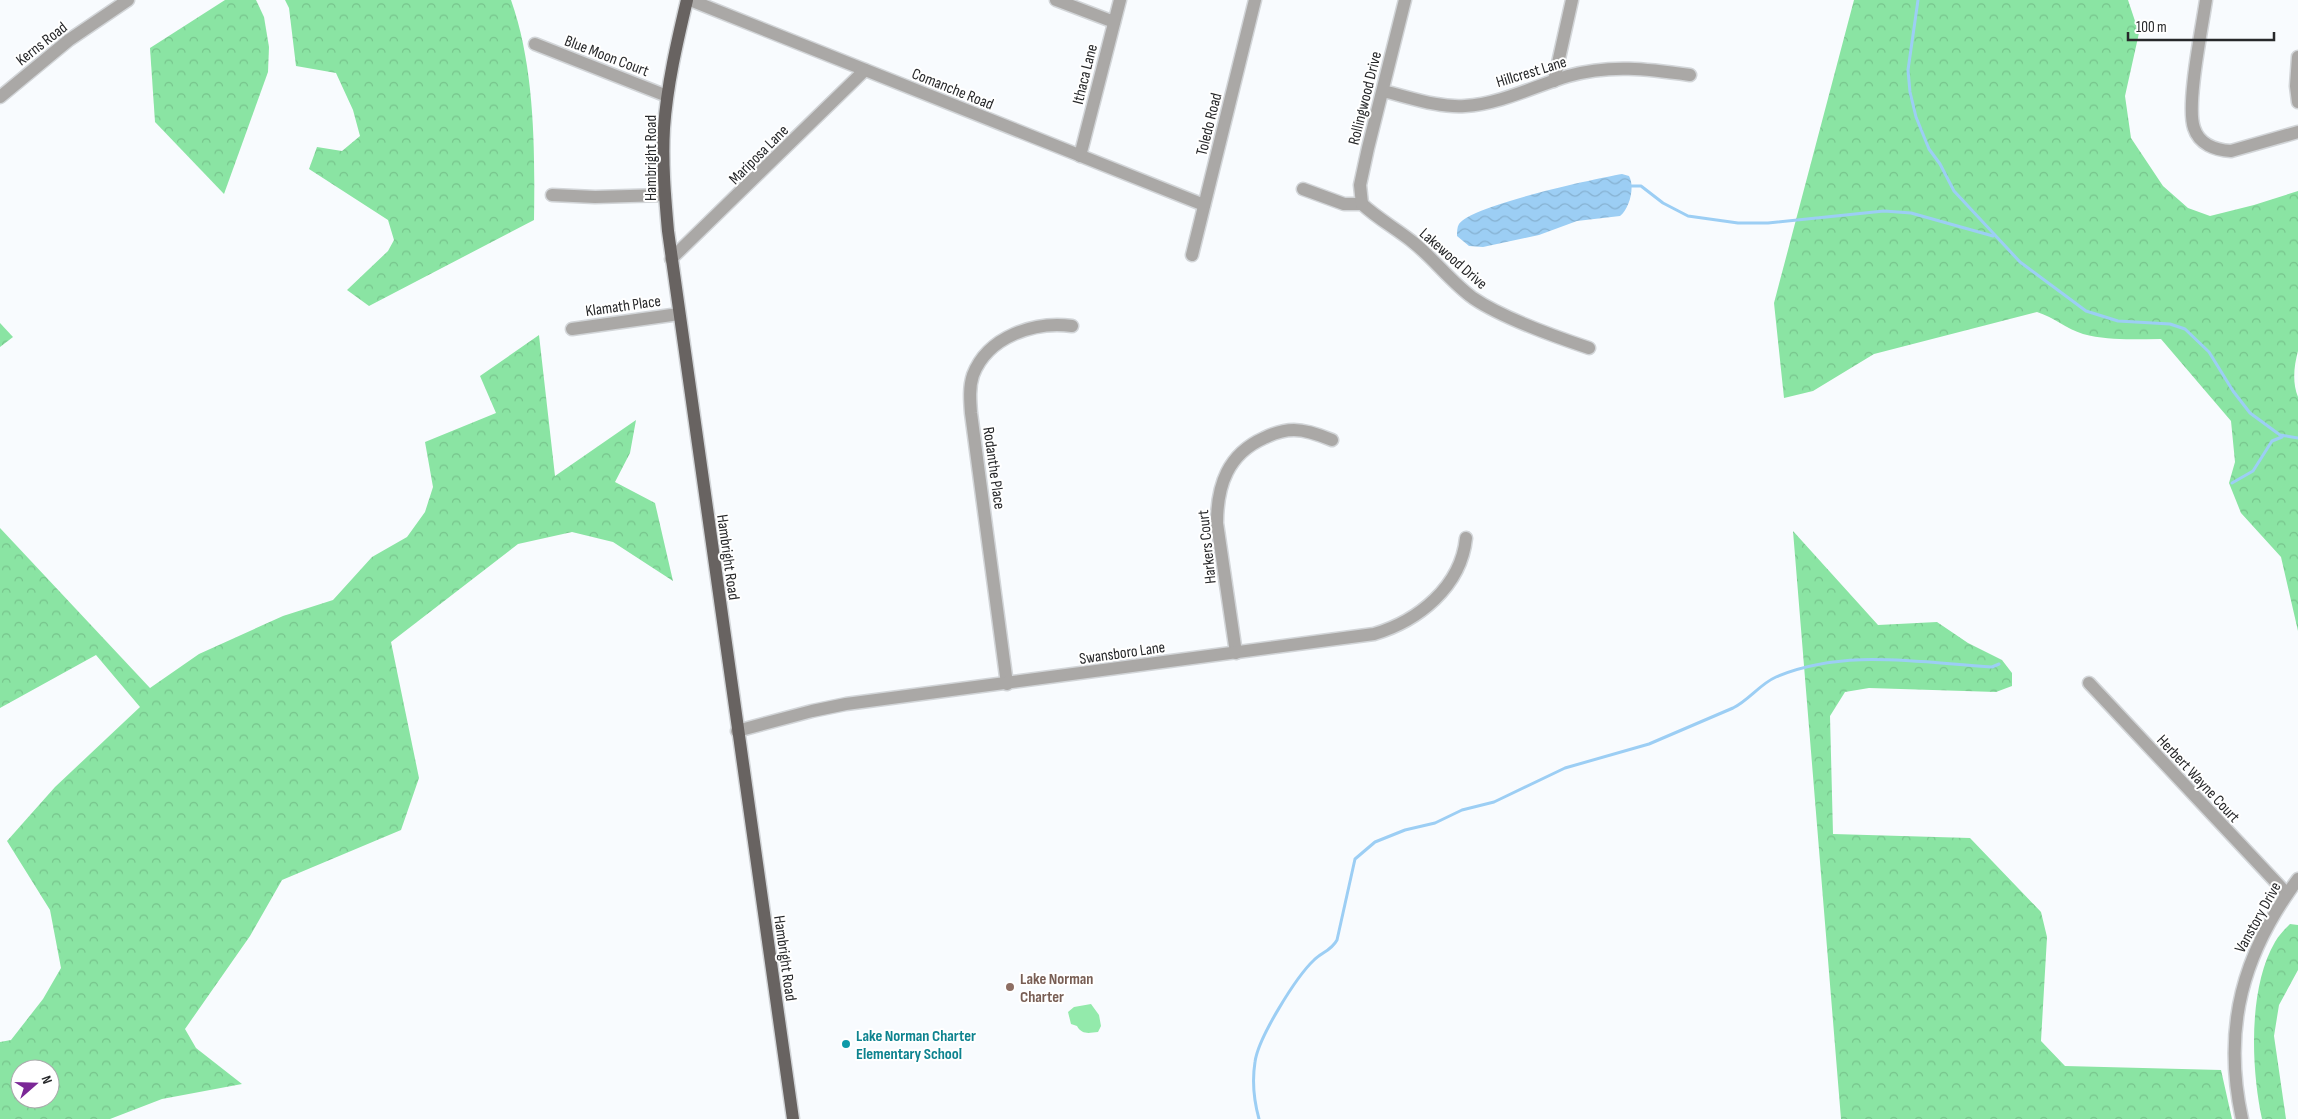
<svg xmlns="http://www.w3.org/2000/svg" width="2298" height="1119" viewBox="0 0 2298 1119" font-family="'Sofia Sans Condensed',sans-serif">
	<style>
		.forest { fill: url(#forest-crowns); fill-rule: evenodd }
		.park { fill: #93eaab }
		.water { fill: url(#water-waves) }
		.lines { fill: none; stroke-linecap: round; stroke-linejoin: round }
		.stream { stroke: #9ccef4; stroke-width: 3 }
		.minor-casing { stroke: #d2d5d8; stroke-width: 15 }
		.major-casing { stroke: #d2d5d8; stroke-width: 15 }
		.minor { stroke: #aaa8a6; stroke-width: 12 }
		.major { stroke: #686361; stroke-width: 12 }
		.education-dot { fill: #8d6e63; stroke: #fff; stroke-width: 2 }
		.culture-dot { fill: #0f9aa8; stroke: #fff; stroke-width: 2 }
		.labels { text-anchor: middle; stroke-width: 4; stroke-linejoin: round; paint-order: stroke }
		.street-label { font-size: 16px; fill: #27282a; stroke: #fff }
		.education-label { font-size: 16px; font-weight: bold; fill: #785e54; stroke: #fff; text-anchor: start }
		.culture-label { font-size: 16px; font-weight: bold; fill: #0d838f; stroke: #fff; text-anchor: start }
	</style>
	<defs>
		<pattern id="forest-crowns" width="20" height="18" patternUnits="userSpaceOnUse" patternTransform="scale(1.25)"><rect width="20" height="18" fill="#8ae4a3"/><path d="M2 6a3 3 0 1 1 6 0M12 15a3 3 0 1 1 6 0" fill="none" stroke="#77c48c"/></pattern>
		<pattern id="water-waves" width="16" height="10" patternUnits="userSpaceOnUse" patternTransform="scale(1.25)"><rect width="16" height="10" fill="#9ccef4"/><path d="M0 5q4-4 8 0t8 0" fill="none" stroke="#86b1d1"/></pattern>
	</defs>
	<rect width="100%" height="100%" fill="#f8fbfe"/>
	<g class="forest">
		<path d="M225 0H256L264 17 269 47 268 72 224 194 155 122 150 48Z"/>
		<path d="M285 0H511C535 68 535 149 534 220L369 306 347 290 388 251 394 240 388 220 309 169 317 147 342 151 360 136 353 110 336 73 296 66 289 8Z"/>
		<path d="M1854 0H2128L2139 33 2125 96 2131 138 2163 186 2188 208 2210 216 2254 205 2298 191V351C2294 366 2292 382 2298 397V631L2281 557 2241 513 2229 483 2235 462 2231 421 2161 339C2134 339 2109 341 2083 334 2067 329 2053 317 2037 312L1874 354 1813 391 1784 398 1774 303Z"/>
		<path d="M0 323 13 337 0 347Z"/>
		<path d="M539 335 555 476 636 420 630 453 615 482 655 503 673 581 613 542 572 532 518 544 391 642 419 778 401 830 282 880 250 936 185 1029 196 1048 242 1084 162 1099 110 1119H0V1042L11 1040 43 999 61 968 50 910 7 841 55 787 140 707 96 655 0 708V528L150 688 199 654 283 616 333 600 372 557 407 537 425 512 433 487 425 442 496 413 480 376ZM20 1069H50V1099H20Z"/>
		<path d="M1793 531 1878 625 1937 622 1968 643 2002 660 2012 673V686L1996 692 1869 688 1845 692 1830 716 1833 834 1970 838 2041 912 2047 937 2041 1041 2065 1066 2221 1070 2232 1119H1841Z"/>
		<path d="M2290 924 2298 925V970L2279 1005 2274 1036 2286 1119H2262C2251 1068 2248 988 2275 942 2279 935 2285 929 2290 924Z"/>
	</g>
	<path class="park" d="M1091 1004 1099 1015 1101 1026 1098 1032C1089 1033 1082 1035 1077 1026L1071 1024 1068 1012 1074 1007Z"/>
	<path class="water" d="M1622 174 1629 176C1635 186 1630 208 1620 216L1577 221 1539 235 1483 247 1469 246 1457 236C1457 232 1457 227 1459 224 1472 205 1594 179 1622 174Z"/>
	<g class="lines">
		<g class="stream">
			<path d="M1918 0 1908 70 1910 92 1916 117 1929 149 1940 164 1954 191 2020 262 2086 311 2118 321 2170 324 2185 329 2209 352 2233 391 2250 413 2280 435 2298 438"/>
			<path d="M1629 186H1641L1663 203 1688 216 1738 223H1768L1884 211 1911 213 1993 236"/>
			<path d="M2232 483 2253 471 2272 441 2282 437"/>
			<path d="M1259 1119C1254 1101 1252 1081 1255 1062 1258 1038 1296 977 1314 960 1322 952 1331 951 1337 940L1355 859 1375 842 1405 830 1435 823 1462 810 1494 802 1565 768 1649 744 1733 708C1749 700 1760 684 1776 677 1844 648 1921 663 1992 667L1999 664"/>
		</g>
		<defs>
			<g id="minor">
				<path d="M690 0 1204 205"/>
				<path d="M1056 0 1114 22"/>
				<path d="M2206 0C2202 28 2186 105 2194 128 2199 144 2215 150 2231 151L2298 132"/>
				<path d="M535 44 667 96"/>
				<path d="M2298 57 2296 86 2298 102"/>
				<path d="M1554 81 1572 0"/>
				<path d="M1383 91C1409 97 1438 108 1465 106 1500 104 1535 86 1568 76 1610 64 1648 69 1690 75"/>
				<path d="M0 97 69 40 128 0"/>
				<path d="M1080 156 1120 0"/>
				<path d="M1303 189 1344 204H1362C1378 219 1397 229 1414 243 1435 260 1451 282 1473 298 1501 317 1556 337 1589 348"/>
				<path d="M552 195 595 197 665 195"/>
				<path d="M1362 204 1360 185 1368 148 1405 0"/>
				<path d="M1192 255 1255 0"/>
				<path d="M671 259 865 70"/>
				<path d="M572 329 679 314"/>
				<path d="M1236 653 1217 523C1217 485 1228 454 1264 438 1274 433 1284 430 1294 430 1307 430 1320 435 1332 440"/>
				<path d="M2089 683 2287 894"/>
				<path d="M1007 684 971 413C970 400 969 387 973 375 988 336 1035 321 1072 326"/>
				<path d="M737 731 812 711 846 704 1374 634C1418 621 1461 587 1466 538"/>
				<path d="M2242 1119C2222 1027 2243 953 2298 879"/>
			</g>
			<path id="major" d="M687 0C677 42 667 85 664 128 662 163 665 197 668 231L793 1119"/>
		</defs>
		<use href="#minor" class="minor-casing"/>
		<use href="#major" class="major-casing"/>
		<use href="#minor" class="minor"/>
		<use href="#major" class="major"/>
	</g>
	<circle class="education-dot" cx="1010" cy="987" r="5"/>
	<circle class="culture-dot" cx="846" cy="1044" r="5"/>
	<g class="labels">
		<g class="street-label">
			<text transform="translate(41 43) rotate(-38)" y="6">Kerns Road</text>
			<text transform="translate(607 55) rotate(21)" y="6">Blue Moon Court</text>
			<text transform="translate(1531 71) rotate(-17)" y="6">Hillcrest Lane</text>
			<text transform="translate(1084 74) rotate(-76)" y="6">Ithaca Lane</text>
			<text transform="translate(953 88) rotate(22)" y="6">Comanche Road</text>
			<text transform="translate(1364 98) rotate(-76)" y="6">Rollingwood Drive</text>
			<text transform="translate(1208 124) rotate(-76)" y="6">Toledo Road</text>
			<text transform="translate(758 154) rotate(-45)" y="6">Mariposa Lane</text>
			<text transform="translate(650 158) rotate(-90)" y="6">Hambright Road</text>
			<text transform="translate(1454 258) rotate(41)" y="6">Lakewood Drive</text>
			<text transform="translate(623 305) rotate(-8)" y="6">Klamath Place</text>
			<text transform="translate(995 468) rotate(82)" y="6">Rodanthe Place</text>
			<text transform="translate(1206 547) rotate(-96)" y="6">Harkers Court</text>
			<text transform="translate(729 557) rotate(82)" y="6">Hambright Road</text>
			<text transform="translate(1122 652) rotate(-8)" y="6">Swansboro Lane</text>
			<text transform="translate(2199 778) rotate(47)" y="6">Herbert Wayne Court</text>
			<text transform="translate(2257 917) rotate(-61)" y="6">Vanstory Drive</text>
			<text transform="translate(786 958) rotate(82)" y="6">Hambright Road</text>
		</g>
		<g class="education-label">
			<text x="1020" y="984">Lake Norman<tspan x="1020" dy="18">Charter</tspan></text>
		</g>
		<g class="culture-label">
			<text x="856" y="1041">Lake Norman Charter<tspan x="856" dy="18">Elementary School</tspan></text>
		</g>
	</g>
	<g transform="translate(35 1084) rotate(70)"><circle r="24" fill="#ffffff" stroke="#a9a9aa"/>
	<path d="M0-4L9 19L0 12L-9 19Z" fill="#7b2796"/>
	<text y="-8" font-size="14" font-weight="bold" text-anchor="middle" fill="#27282a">N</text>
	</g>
	<path d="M2128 32v8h146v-8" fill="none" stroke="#27282a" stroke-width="2.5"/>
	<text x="2136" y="32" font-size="15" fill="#27282a" stroke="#ffffff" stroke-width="4" paint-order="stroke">100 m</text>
</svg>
